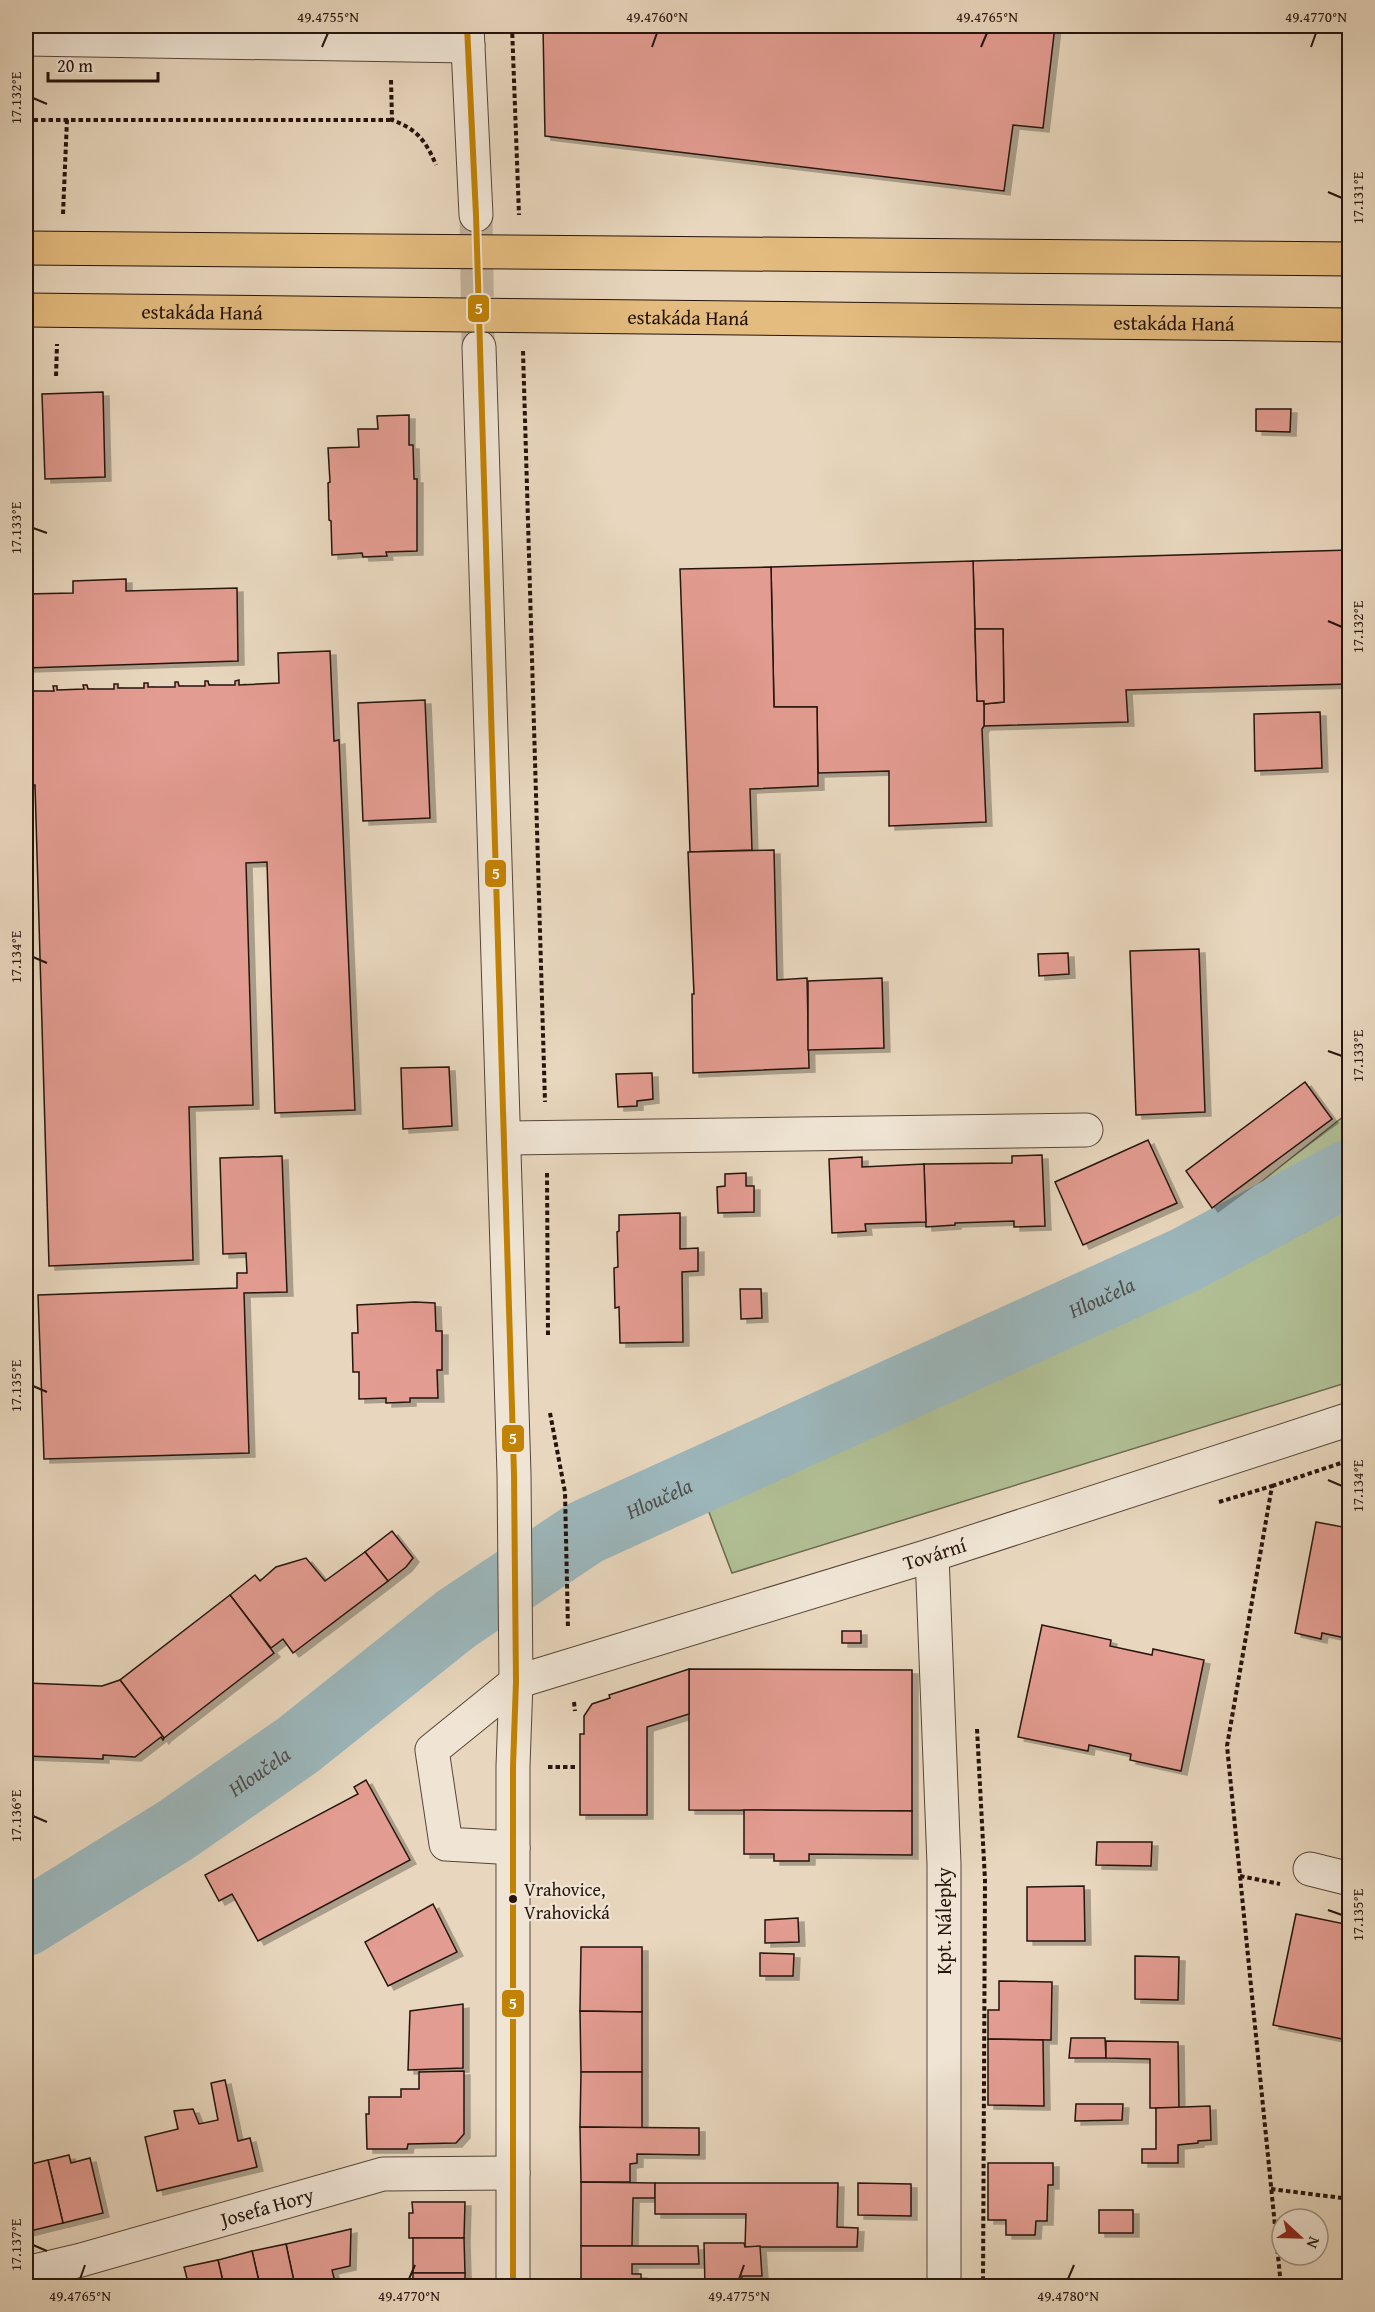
<svg xmlns="http://www.w3.org/2000/svg" width="1375" height="2312" viewBox="0 0 1375 2312" font-family="'Gentium Book Plus',serif">
	<style>
		.green { fill: #b1bf95; stroke: #6b6a50; stroke-width: 1.5 }
		.lines { fill: none; stroke-linecap: round; stroke-linejoin: round }
		.river { stroke: #9cb7bc; stroke-width: 66 }
		.building { fill: #e39c91; stroke: #25140c; stroke-width: 1.5; filter: url(#shadow) }
		.minor-tunnel { stroke: #c1b09a; stroke-width: 33; stroke-dasharray: 33 16; stroke-linecap: butt }
		.minor-casing { stroke: #564538; stroke-width: 35 }
		.path { stroke: #25140c; stroke-width: 4; stroke-dasharray: 4.5 3; stroke-linecap: butt }
		.minor { stroke: #f0e5d5; stroke-width: 33 }
		.highway-bridge-casing { stroke: #25140c; stroke-width: 35; stroke-linecap: butt }
		.highway-bridge { stroke: #e4bc7f; stroke-width: 33 }
		.bus-1-casing { stroke: #f0e5d5; stroke-width: 10 }
		.bus-1 { stroke: #c28203; stroke-width: 6 }
		.ticks { fill: none; stroke: #25140c; stroke-width: 2 }
		.bus-dot { fill: #25140c; stroke: #f0e5d5; stroke-width: 2 }
		.labels { text-anchor: middle; stroke-width: 4.5; stroke-linejoin: round; paint-order: stroke }
		.bus-label { font-size: 18px; fill: #25140c; stroke: #f0e5d5; text-anchor: start }
		.street-label { font-size: 20px; fill: #25140c; stroke: #f0e5d5 }
		.water-label { font-size: 21px; font-style: italic; fill: #4f4d4a; stroke: #f0e5d5 }
		.line-badge { stroke: #f0e5d5; stroke-width: 2 }
		.badge-label { font-size: 16px; text-anchor: middle; font-weight: bold; fill: #fff }
		.neatline { fill: none; stroke: #25140c; stroke-width: 2 }
		.ticks-label { font-size: 15px; text-anchor: middle; fill: #25140c }
	</style>
	<defs>
		<filter id="shadow"><feDropShadow dx="6" dy="4" stdDeviation="0" flood-color="#0004"/></filter>
	</defs>
	<rect width="100%" height="100%" fill="#e8d7be"/>
	<filter id="stains"><feTurbulence type="fractalNoise" baseFrequency=".00333" numOctaves="4"/><feColorMatrix values="0 0 0 0 .2 0 0 0 0 .09 0 0 0 0 .02 0 0 0 .5 -.17"/></filter>
	<radialGradient id="worn" r=".72"><stop offset=".6" stop-color="#630" stop-opacity="0"/><stop offset="1" stop-color="#630" stop-opacity=".3"/></radialGradient>
	<path class="green" d="M1349 1112V1382L732 1573 690 1462 869 1377 1212 1221Z"/>
	<g class="lines">
		<path class="river" id="s1" d="M26 1923 176 1830 298 1745 456 1619 586 1532 1185 1260 1350 1172"/>
	</g>
	<g class="building">
		<path d="M543 26H1055L1043 128 1013 125 1004 191 545 136Z"/>
		<path d="M103 392 105 477 45 479 42 394Z"/>
		<path d="M1256 409H1291L1290 432 1256 431Z"/>
		<path d="M409 415V445H413L414 479H417V551L386 552 387 556 363 557 362 553 332 555 331 521 329 520 328 483 330 482 328 448 359 447 358 429H378L377 416Z"/>
		<path d="M1350 550V684L1126 690 1128 722 984 726V704L1004 702 1003 629H975L973 561Z"/>
		<path d="M973 561 977 701H984V726L982 729 986 822 889 826V771L818 773 817 707H774L771 567Z"/>
		<path d="M771 567 774 707H817L818 786 750 789 752 850 690 852 680 569Z"/>
		<path d="M126 579V591L237 588 238 661 26 668V594L73 593V581Z"/>
		<path d="M975 629H1003L1004 702 984 704V701H977Z"/>
		<path d="M330 651 334 741 339 740 355 1110 275 1113 267 862 246 863 253 1105 189 1107 193 1260 49 1266 35 785H26V687L27 691H54L53 686H57V690L84 689 83 685H87L88 689H114V684H118V688H144V683H148V687H175V682H178L179 686H205V681H208L209 685H235V681L239 680V685L279 683 278 653Z"/>
		<path d="M425 700 430 818 363 821 358 703Z"/>
		<path d="M1320 712 1322 768 1255 771 1254 714Z"/>
		<path d="M774 850 777 980 807 978 809 1068 693 1073 692 994H694L688 852Z"/>
		<path d="M1199 949 1205 1112 1136 1115 1130 951Z"/>
		<path d="M1068 953 1069 974 1039 976 1038 954Z"/>
		<path d="M882 978 884 1048 808 1050V981Z"/>
		<path d="M449 1067 452 1126 403 1129 401 1068Z"/>
		<path d="M652 1073 653 1099 637 1101V1106L618 1107 616 1074Z"/>
		<path d="M1305 1082 1332 1119 1212 1208 1186 1171Z"/>
		<path d="M1148 1140 1177 1203 1083 1245 1055 1182Z"/>
		<path d="M1042 1155 1045 1226 1014 1227V1221L955 1223V1225L926 1227 924 1164 1012 1163V1156Z"/>
		<path d="M282 1156 287 1292 244 1293 249 1453 44 1459 38 1295 237 1288V1273H247L246 1253 223 1254 220 1158Z"/>
		<path d="M862 1157V1167L924 1164 926 1222 865 1224 866 1231 832 1233 829 1159Z"/>
		<path d="M746 1173V1186H754V1212L718 1213 717 1187 725 1186V1174Z"/>
		<path d="M680 1213V1249L698 1248V1271L682 1272 683 1342 620 1343 619 1307 615 1308 614 1268 618 1267 617 1232 619 1231V1215Z"/>
		<path d="M740 1289H761L762 1318 741 1319Z"/>
		<path d="M415 1302 435 1303 436 1331H442V1370H437L438 1398H410V1402L386 1403V1398L359 1399V1372H353L352 1333H358L357 1305Z"/>
		<path d="M1316 1522 1343 1527V1533L1350 1534V1639L1322 1633 1321 1639 1295 1633Z"/>
		<path d="M392 1531 413 1558 406 1567 388 1581 365 1552Z"/>
		<path d="M365 1552 388 1581 293 1653 283 1639 271 1648 230 1595 255 1575 260 1581 276 1567 306 1558 325 1581Z"/>
		<path d="M230 1595 274 1653 164 1738 120 1680Z"/>
		<path d="M1042 1625 1111 1640 1110 1646 1152 1655 1153 1649 1204 1660 1181 1771 1130 1760 1131 1754 1089 1745 1088 1751 1018 1737Z"/>
		<rect x="842" y="1631" width="19" height="12"/>
		<path d="M689 1669 912 1670V1811L689 1810Z"/>
		<path d="M689 1669V1714L647 1727V1815H580V1734H584V1716L592 1704 610 1698 609 1695Z"/>
		<path d="M120 1680 164 1738 163 1740 161 1737 135 1757 103 1755V1759L26 1756V1683L102 1686Z"/>
		<path d="M366 1780 410 1860 258 1941 232 1894 219 1901 205 1875 358 1794 354 1787Z"/>
		<path d="M744 1810 912 1811V1855L809 1854V1861H774V1854H744Z"/>
		<path d="M1097 1842H1152L1151 1866 1096 1865Z"/>
		<path d="M1084 1886 1085 1941H1027V1887Z"/>
		<path d="M433 1904 457 1952 388 1986 365 1942Z"/>
		<path d="M1296 1914 1350 1925V2035L1344 2034 1342 2039 1273 2025Z"/>
		<path d="M798 1918 799 1942 765 1943V1920Z"/>
		<path d="M581 1947H642V2012L580 2011Z"/>
		<path d="M760 1953 794 1954 793 1976H760Z"/>
		<path d="M1135 1956 1179 1957 1178 2000 1135 1999Z"/>
		<path d="M999 1981 1052 1982 1051 2040 988 2039V2010H999Z"/>
		<path d="M463 2004V2068L408 2070 410 2011Z"/>
		<path d="M580 2011 642 2012V2072H581Z"/>
		<path d="M1071 2038H1105L1106 2058H1069Z"/>
		<path d="M988 2039 1043 2040 1044 2106 988 2105Z"/>
		<path d="M1106 2041 1178 2042 1179 2108H1150V2059L1106 2058Z"/>
		<path d="M464 2071V2134L456 2143 408 2144 407 2149H367L366 2114H369V2097H401V2089H419V2072Z"/>
		<path d="M581 2072H642V2128L580 2127Z"/>
		<path d="M225 2080 238 2141 250 2138 257 2167 157 2191 145 2137 178 2129 174 2111 193 2109 199 2124 218 2120 211 2083Z"/>
		<path d="M1076 2104H1123L1122 2120 1075 2121Z"/>
		<path d="M1210 2106 1211 2140 1198 2141V2143L1178 2145V2163H1142V2149H1156V2108Z"/>
		<path d="M580 2127 699 2128V2155L637 2154V2163L630 2164V2182H581Z"/>
		<path d="M69 2155 71 2163 90 2158 103 2213 63 2223 48 2160Z"/>
		<path d="M48 2160 63 2223 26 2232V2170H28L27 2165Z"/>
		<path d="M988 2163H1053V2185H1048L1047 2221H1036L1035 2235H1006V2220H988Z"/>
		<path d="M581 2182 655 2183V2198H633L632 2246H581Z"/>
		<path d="M655 2183H838L837 2227 858 2228 857 2247H745L746 2214H655Z"/>
		<path d="M858 2183 911 2184V2216L858 2215Z"/>
		<path d="M412 2202H465L464 2238H409V2213H413Z"/>
		<rect x="1099" y="2210" width="34" height="23"/>
		<path d="M351 2229 350 2266 332 2270 336 2286H295L286 2244Z"/>
		<path d="M413 2238H464L465 2273H413Z"/>
		<path d="M704 2243H744L745 2247 760 2246 762 2276H742V2286H705Z"/>
		<path d="M286 2244 295 2286H260L252 2251Z"/>
		<path d="M581 2246H698L699 2264H632V2274H641V2286H581Z"/>
		<path d="M1350 2249V2286H1342Z"/>
		<path d="M252 2251 260 2286H224L218 2260Z"/>
		<path d="M218 2260 224 2286H189L184 2267Z"/>
		<rect x="413" y="2273" width="52" height="13"/>
	</g>
	<g class="lines">
		<path class="minor-tunnel" d="M476 215 478 342"/>
		<defs>
			<g id="minor">
				<path d="M467 26 476 215"/>
				<path d="M26 39 468 46"/>
				<path d="M479 347 514 1474 516 1682 513 1766V2286"/>
				<path d="M504 1138 1086 1130"/>
				<path d="M932 1555 944 1864V2286"/>
				<path id="s2" d="M513 1848 446 1844 432 1750 516 1682 932 1555 1350 1419"/>
				<path d="M1310 1869 1350 1879"/>
				<path id="s3" d="M26 2273 81 2260 383 2174 513 2173"/>
			</g>
		</defs>
		<use href="#minor" class="minor-casing"/>
		<g class="path">
			<path d="M512 26 519 215"/>
			<path d="M391 80 392 120C417 129 426 141 436 165"/>
			<path d="M26 120H392"/>
			<path d="M63 214 67 119"/>
			<path d="M523 351 545 1102"/>
			<path d="M56 376 57 344"/>
			<path d="M547 1173 548 1336"/>
			<path d="M550 1413 565 1492 568 1629"/>
			<path d="M1272 1486 1350 1460"/>
			<path d="M1219 1502 1272 1486 1227 1746 1281 2286"/>
			<path d="M574 1702 575 1711"/>
			<path d="M977 1729 985 1880 983 2286"/>
			<path d="M548 1767H575"/>
			<path d="M1240 1876 1280 1884"/>
			<path d="M1271 2189 1350 2199"/>
		</g>
		<use href="#minor" class="minor"/>
		<defs>
			<g id="highway-bridge">
				<path d="M26 248 1350 259"/>
				<path id="s4" d="M26 310 1350 325"/>
			</g>
		</defs>
		<use href="#highway-bridge" class="highway-bridge-casing"/>
		<use href="#highway-bridge" class="highway-bridge"/>
		<defs>
			<path id="bus-1" d="M467 26 476 215 514 1474 516 1682 513 1766V2286"/>
		</defs>
		<use href="#bus-1" class="bus-1-casing"/>
		<use href="#bus-1" class="bus-1"/>
	</g>
	<path class="ticks" d="M322 47 328 33M652 47 657 33M981 47 987 33M1311 47 1316 33M33 98 47 104M1328 192 1342 198M33 528 47 533M1328 621 1342 627M33 957 47 963M1328 1051 1342 1056M33 1386 47 1392M1328 1480 1342 1486M33 1816 47 1822M1328 1910 1342 1915M33 2245 47 2251M80 2279 85 2265M409 2279 415 2265M739 2279 744 2265M1068 2279 1074 2265"/>
	<circle class="bus-dot" cx="513" cy="1899" r="5"/>
	<g class="labels">
		<g class="bus-label">
			<text x="524" y="1896">Vrahovice,<tspan x="524" dy="23">Vrahovická</tspan></text>
		</g>
		<g class="street-label">
			<text dy="7" stroke="none"><textPath href="#s4" startOffset="176">estakáda Haná</textPath></text>
			<text dy="7" stroke="none"><textPath href="#s4" startOffset="662">estakáda Haná</textPath></text>
			<text dy="7" stroke="none"><textPath href="#s4" startOffset="1148">estakáda Haná</textPath></text>
			<text dy="7" stroke="none"><textPath href="#s2" startOffset="708">Tovární</textPath></text>
			<text transform="translate(944 1921) rotate(-90)" y="7">Kpt. Nálepky</text>
			<text dy="7" stroke="none"><textPath href="#s3" startOffset="250">Josefa Hory</textPath></text>
		</g>
		<g class="water-label">
			<text dy="7" stroke="none"><textPath href="#s1" startOffset="1250">Hloučela</textPath></text>
			<text dy="7" stroke="none"><textPath href="#s1" startOffset="764">Hloučela</textPath></text>
			<text dy="7" stroke="none"><textPath href="#s1" startOffset="278">Hloučela</textPath></text>
		</g>
	</g>
	<g class="line-badge">
		<rect x="467" y="294" width="23" height="29" rx="6" fill="#c28203"/>
		<rect x="484" y="859" width="23" height="29" rx="6" fill="#c28203"/>
		<rect x="501" y="1424" width="24" height="29" rx="6" fill="#c28203"/>
		<rect x="501" y="1989" width="24" height="29" rx="6" fill="#c28203"/>
	</g>
	<g class="badge-label">
		<text x="479" y="314">5</text>
		<text x="496" y="879">5</text>
		<text x="513" y="1444">5</text>
		<text x="513" y="2009">5</text>
	</g>
	<rect width="1375" height="2312" fill="none" stroke="#e8d7be" stroke-width="66"/>
	<g transform="translate(1300 2237) rotate(112)"><circle r="28" fill="#f0e5d5" stroke="#9f9185" stroke-width="1.5"/>
	<path d="M0-4.5L10 22L0 15L-10 22Z" fill="#8f2418"/>
	<text y="-9" font-size="16" font-weight="bold" text-anchor="middle" fill="#25140c">N</text>
	</g>
	<path d="M48 72v9h110v-9" fill="none" stroke="#25140c" stroke-width="3"/>
	<text x="57" y="72" font-size="18" fill="#25140c" stroke="#f0e5d5" stroke-width="4.5" paint-order="stroke">20 m</text>
	<rect x="33" y="33" width="1309" height="2246" class="neatline"/>
	<g class="ticks-label">
		<text x="328" y="22">49.4755°N</text>
		<text x="657" y="22">49.4760°N</text>
		<text x="987" y="22">49.4765°N</text>
		<text x="1316" y="22">49.4770°N</text>
		<text transform="translate(16 98) rotate(-90)" y="5">17.132°E</text>
		<text transform="translate(1358 198) rotate(-90)" y="5">17.131°E</text>
		<text transform="translate(16 528) rotate(-90)" y="5">17.133°E</text>
		<text transform="translate(1358 627) rotate(-90)" y="5">17.132°E</text>
		<text transform="translate(16 957) rotate(-90)" y="5">17.134°E</text>
		<text transform="translate(1358 1056) rotate(-90)" y="5">17.133°E</text>
		<text transform="translate(16 1386) rotate(-90)" y="5">17.135°E</text>
		<text transform="translate(1358 1486) rotate(-90)" y="5">17.134°E</text>
		<text transform="translate(16 1816) rotate(-90)" y="5">17.136°E</text>
		<text transform="translate(1358 1915) rotate(-90)" y="5">17.135°E</text>
		<text transform="translate(16 2245) rotate(-90)" y="5">17.137°E</text>
		<text x="80" y="2301">49.4765°N</text>
		<text x="409" y="2301">49.4770°N</text>
		<text x="739" y="2301">49.4775°N</text>
		<text x="1068" y="2301">49.4780°N</text>
	</g>
	<rect width="100%" height="100%" filter="url(#stains)"/>
	<rect width="100%" height="100%" fill="url(#worn)"/>
</svg>
